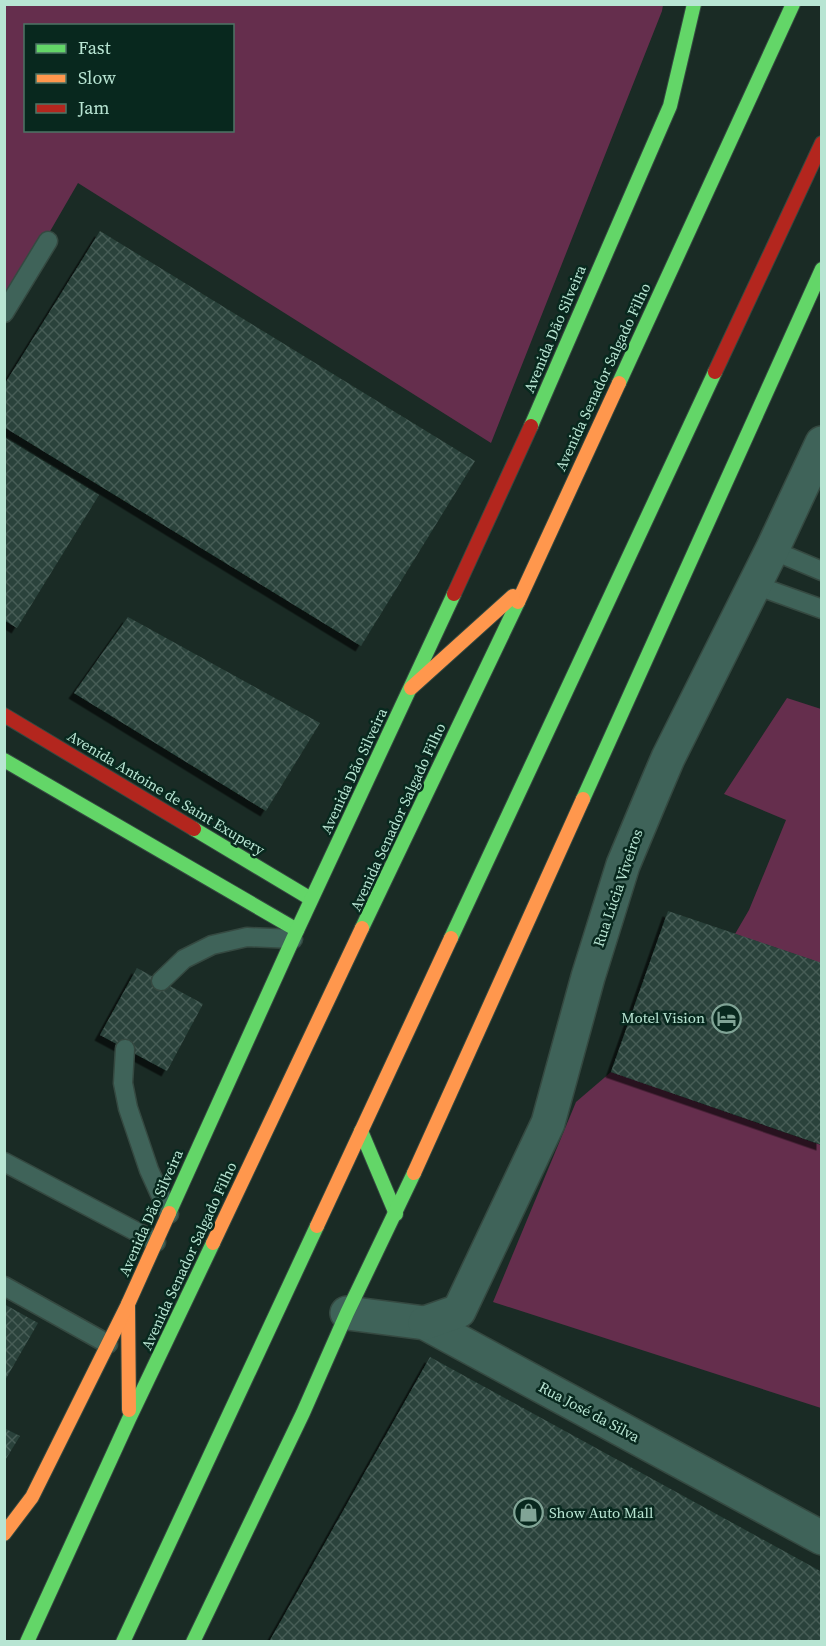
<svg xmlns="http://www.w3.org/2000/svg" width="826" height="1646" viewBox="0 0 826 1646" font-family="'Source Serif 4',serif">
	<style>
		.grass { fill: #652e4d; fill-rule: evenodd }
		.building { fill: url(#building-cross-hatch); filter: url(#shadow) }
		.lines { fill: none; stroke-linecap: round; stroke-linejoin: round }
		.lane-casing { stroke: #354941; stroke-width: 21 }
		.street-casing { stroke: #354941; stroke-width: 36 }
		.fast-casing { stroke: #354941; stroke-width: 16 }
		.slow-casing { stroke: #354941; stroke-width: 16 }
		.jam-casing { stroke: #354941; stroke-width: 16 }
		.lane { stroke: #3f6359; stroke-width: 18 }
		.street { stroke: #3f6359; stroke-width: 33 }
		.fast { stroke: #63d668; stroke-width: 14 }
		.slow { stroke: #ff974d; stroke-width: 14 }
		.jam { stroke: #b3261e; stroke-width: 14 }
		.labels { text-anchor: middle; stroke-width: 5; stroke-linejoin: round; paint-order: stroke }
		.street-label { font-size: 15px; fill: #b8e5d3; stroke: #08281e }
		.poi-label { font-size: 15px; fill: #b8e5d3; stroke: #08281e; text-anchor: end }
	</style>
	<defs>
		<pattern id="building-cross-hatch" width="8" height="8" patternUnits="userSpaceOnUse" patternTransform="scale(1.5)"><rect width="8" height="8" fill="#29423a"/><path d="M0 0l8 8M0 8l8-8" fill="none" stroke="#465d56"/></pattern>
		<filter id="shadow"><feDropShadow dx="-5.5" dy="5.5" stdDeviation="0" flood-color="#0009"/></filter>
	</defs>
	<rect width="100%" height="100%" fill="#1a2b25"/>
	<g class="grass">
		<path d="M5 5H663L662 11 491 443 78 183 5 309ZM26 26H232V130H26Z"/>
		<path d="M787 698 821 709V963L735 934 749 910 786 820 724 794Z"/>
		<path d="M611 1072 821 1145V1408L493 1302 576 1102Z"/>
	</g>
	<g class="building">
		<path d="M100 231 475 461 361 646 4 427V385Z"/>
		<path d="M4 437 99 495 17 628 4 620Z"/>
		<path d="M128 617 320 723 266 811 74 693Z"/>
		<path d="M668 911 822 963V1145L611 1072Z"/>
		<path d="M137 968 203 1004 167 1071 100 1035Z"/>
		<path d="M4 1304 38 1323 4 1382Z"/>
		<path d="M430 1357 822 1572V1642H269Z"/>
		<path d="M4 1428 20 1436 4 1462Z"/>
	</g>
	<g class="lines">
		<defs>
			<g id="lane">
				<path d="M4 313 48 241"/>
				<path d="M772 550 822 571"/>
				<path d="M755 585 822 609"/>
				<path d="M161 981 184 959 212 945 247 937 293 939"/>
				<path d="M125 1049 123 1083 128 1108 149 1170 169 1214"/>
				<path d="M4 1162 156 1242"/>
				<path d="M4 1286 108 1344"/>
			</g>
			<g id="street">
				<path d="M347 1313 425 1323 822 1538"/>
				<path d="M425 1323 459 1311 548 1123 588 977 623 865 651 798 668 758 772 550 822 443"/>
			</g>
			<g id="fast">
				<path d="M619 383 793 4"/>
				<path d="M531 426 670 106 694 4"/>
				<path d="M4 760 297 930"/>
				<path d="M583 799 822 269"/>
				<path d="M194 829 311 899"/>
				<path d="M362 928 518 602"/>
				<path d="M451 938 715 372"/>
				<path d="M361 1131 396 1214"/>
				<path d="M169 1213 293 939 454 594"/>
				<path d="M27 1642 129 1419 213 1243"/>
				<path d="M123 1642 317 1226"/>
				<path d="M193 1642 303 1413 347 1313 414 1173"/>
			</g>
			<g id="slow">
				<path d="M518 602 619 383"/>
				<path d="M411 688 513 596"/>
				<path d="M414 1173 583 799"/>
				<path d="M317 1226 451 938"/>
				<path d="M213 1243 362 928"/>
				<path d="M128 1304 129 1410"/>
				<path d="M4 1534 32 1497 128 1304 169 1213"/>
			</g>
			<g id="jam">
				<path d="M715 372 822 143"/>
				<path d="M454 594 531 426"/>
				<path d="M4 715 194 829"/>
			</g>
		</defs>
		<use href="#lane" class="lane-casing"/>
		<use href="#street" class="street-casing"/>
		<use href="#fast" class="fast-casing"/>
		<use href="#slow" class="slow-casing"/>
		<use href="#jam" class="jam-casing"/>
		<use href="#lane" class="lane"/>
		<use href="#street" class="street"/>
		<use href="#fast" class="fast"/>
		<use href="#slow" class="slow"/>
		<use href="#jam" class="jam"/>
	</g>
	<defs>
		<symbol id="hotel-ring" viewBox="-11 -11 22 22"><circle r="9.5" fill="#08281e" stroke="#81a496" stroke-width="1.5"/><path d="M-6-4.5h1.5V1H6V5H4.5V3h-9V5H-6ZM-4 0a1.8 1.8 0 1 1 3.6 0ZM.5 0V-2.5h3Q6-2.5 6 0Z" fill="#81a496"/></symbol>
		<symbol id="shop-ring" viewBox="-11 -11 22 22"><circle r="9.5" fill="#08281e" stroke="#81a496" stroke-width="1.5"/><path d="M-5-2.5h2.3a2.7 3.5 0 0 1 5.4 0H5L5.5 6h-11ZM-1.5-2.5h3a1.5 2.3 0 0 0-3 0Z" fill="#81a496"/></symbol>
	</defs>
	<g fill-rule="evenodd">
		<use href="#hotel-ring" x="710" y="1002" width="33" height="33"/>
		<use href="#shop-ring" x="512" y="1496" width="33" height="33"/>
	</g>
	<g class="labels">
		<g class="street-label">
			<text transform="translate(555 329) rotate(-67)" y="5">Avenida Dão Silveira</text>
			<text transform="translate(603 377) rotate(-65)" y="5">Avenida Senador Salgado Filho</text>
			<text transform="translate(354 771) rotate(-65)" y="5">Avenida Dão Silveira</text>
			<text transform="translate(166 793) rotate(31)" y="5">Avenida Antoine de Saint Exupery</text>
			<text transform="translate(398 817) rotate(-65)" y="5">Avenida Senador Salgado Filho</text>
			<text transform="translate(618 888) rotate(-71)" y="5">Rua Lúcia Viveiros</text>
			<text transform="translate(151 1213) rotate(-66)" y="5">Avenida Dão Silveira</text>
			<text transform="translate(189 1256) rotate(-65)" y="5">Avenida Senador Salgado Filho</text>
			<text transform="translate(589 1412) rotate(28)" y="5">Rua José da Silva</text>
		</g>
		<g class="poi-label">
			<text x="705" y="1023">Motel Vision</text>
			<text x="549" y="1518" text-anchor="start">Show Auto Mall</text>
		</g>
	</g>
	<rect width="826" height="1646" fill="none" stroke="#b8e5d3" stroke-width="12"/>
	<rect x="24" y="24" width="210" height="108" fill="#08281e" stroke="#4e7466" stroke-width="1.5"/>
	<rect x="36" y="44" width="30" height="9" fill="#63d668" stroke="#4e7466" stroke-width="1.5"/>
	<text x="78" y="54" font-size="18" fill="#b8e5d3">Fast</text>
	<rect x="36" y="74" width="30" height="9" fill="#ff974d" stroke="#4e7466" stroke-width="1.5"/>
	<text x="78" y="84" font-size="18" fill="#b8e5d3">Slow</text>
	<rect x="36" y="104" width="30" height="9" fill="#b3261e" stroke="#4e7466" stroke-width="1.5"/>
	<text x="78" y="114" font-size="18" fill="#b8e5d3">Jam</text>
</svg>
